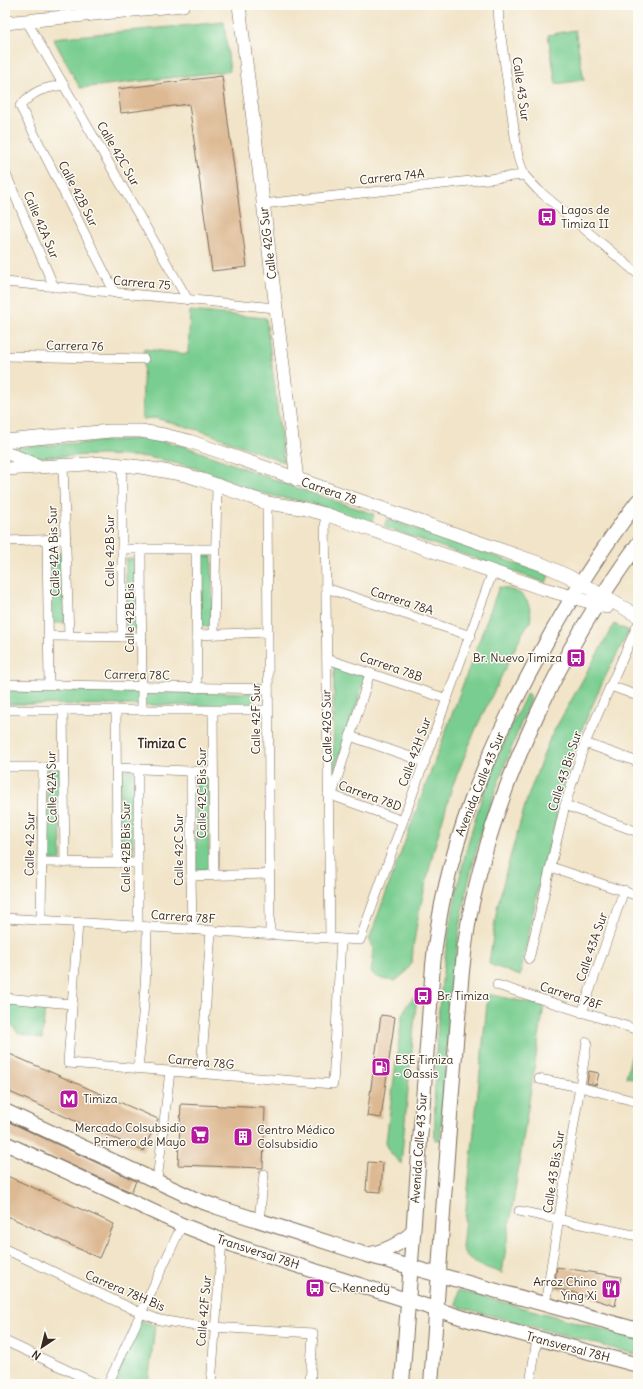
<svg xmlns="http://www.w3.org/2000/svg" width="643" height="1389" viewBox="0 0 643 1389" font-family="Delius,sans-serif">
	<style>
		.green { fill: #79cd90; stroke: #5a7c57 }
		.building { fill: #ddb993 }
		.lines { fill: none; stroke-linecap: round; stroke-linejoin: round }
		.street-casing { stroke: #7b6b5a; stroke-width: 10 }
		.secondary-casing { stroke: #7b6b5a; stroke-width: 14 }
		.primary-casing { stroke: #7b6b5a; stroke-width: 16 }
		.street { stroke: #fff; stroke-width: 9 }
		.secondary { stroke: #fff; stroke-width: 13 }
		.primary { stroke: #fff; stroke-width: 14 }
		.labels { text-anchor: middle; stroke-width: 3; stroke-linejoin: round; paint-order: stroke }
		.street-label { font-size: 12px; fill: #3b2a1e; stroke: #fdfcf7 }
		.poi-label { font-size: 12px; fill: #3b2a1e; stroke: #fdfcf7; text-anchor: start }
		.neighbourhood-label { font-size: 13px; font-weight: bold; fill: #3b2a1e; stroke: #fdfcf7 }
	</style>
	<rect width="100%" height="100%" fill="#fdfcf7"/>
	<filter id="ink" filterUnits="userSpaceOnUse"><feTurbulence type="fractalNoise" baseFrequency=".025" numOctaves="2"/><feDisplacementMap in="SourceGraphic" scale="8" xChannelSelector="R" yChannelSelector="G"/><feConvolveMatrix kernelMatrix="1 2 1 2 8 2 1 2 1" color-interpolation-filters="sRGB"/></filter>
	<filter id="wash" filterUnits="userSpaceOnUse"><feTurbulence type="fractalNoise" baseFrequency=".012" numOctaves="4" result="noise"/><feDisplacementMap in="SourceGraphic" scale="16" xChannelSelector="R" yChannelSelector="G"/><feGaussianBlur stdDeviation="0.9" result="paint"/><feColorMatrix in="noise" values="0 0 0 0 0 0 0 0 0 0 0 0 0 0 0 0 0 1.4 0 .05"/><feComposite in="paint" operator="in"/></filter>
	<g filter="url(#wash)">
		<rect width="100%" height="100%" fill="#f1e4c8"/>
		<g class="green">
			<path d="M224 22 230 71 80 88 53 38Z"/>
			<path d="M575 30 584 80 556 84 548 35Z"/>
			<path d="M190 311 266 318 284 462 205 432 155 418 142 419 144 349 188 354Z"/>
			<path d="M145 438 184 446 297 488 374 514 371 524 307 502 278 497 254 491 224 478 192 467 148 457 103 455 34 457 11 448Z"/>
			<path d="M387 519 549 575 546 583 384 527Z"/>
			<path d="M49 553H62L65 623H51Z"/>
			<path d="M199 556H212L213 626H200Z"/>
			<rect x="126" y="559" width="13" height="70"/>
			<path d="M499 587C514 590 527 593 530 610 531 614 531 618 530 622 527 627 523 631 521 636L477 726 452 787 434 849 418 917 413 948 412 963 405 973 395 981C386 980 377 979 371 972 373 960 376 950 369 939Z"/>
			<path d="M614 624 629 631 603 681 574 747 537 894 520 976 489 964 497 908 507 868 527 799 550 738Z"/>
			<path d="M334 666 366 676 333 775Z"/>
			<path d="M7 690 253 693V706L7 704Z"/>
			<path d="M527 693 531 696C514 744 493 791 479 841 451 938 448 1040 440 1140H435C432 1033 444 922 475 819 488 776 507 734 527 693Z"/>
			<path d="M47 768H60L61 860H47Z"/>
			<rect x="120" y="769" width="13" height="92"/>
			<rect x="196" y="778" width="13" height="92"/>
			<path d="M417 994 401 1164 390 1152 386 1142 402 1016C405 1007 410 1000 417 994Z"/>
			<path d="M488 994 544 1006 502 1273C486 1267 470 1265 462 1248Z"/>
			<path d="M5 1002 45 1008 42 1039 18 1033 5 1016Z"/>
			<path d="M636 1038H638V1079L626 1077Z"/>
			<path d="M458 1290 638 1339V1355L456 1306Z"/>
			<path d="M138 1320 155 1326 148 1384H108Z"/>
		</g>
		<g id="blocks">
			<g class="building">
				<path d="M222 76 247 267 212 271 189 104 121 113 118 89Z"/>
				<path d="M381 1015 395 1017 381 1118 367 1116Z"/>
				<path d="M5 1052 158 1119 143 1151 5 1090Z"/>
				<path d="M589 1071 599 1073 596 1085 587 1083Z"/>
				<path d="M181 1104 265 1108 263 1168 178 1165Z"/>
				<path d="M5 1120 136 1181 131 1192 5 1135Z"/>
				<path d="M368 1162 383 1163 381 1192 366 1191Z"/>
				<path d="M5 1175 114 1224 99 1258 5 1215Z"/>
				<path d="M557 1267 621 1277 615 1306 575 1293 554 1288Z"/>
			</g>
		</g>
	</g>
	<g filter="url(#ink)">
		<use href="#blocks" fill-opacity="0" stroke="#7b6b5a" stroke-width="1"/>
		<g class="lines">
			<defs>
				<g id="street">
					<path d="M498 5 499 23 518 157 524 175 538 190 638 274"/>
					<path d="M26 20 188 300"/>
					<path d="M64 85C44 88 34 90 20 106L115 293"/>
					<path d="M5 172 54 287"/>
					<path d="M263 204 524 175"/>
					<path d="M5 282 276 308"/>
					<path d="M5 356 144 359"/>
					<path d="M122 464V637"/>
					<path d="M63 465 69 636"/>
					<path d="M267 503 270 935"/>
					<path d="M325 514 330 938"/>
					<path d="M47 540 49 684"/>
					<path d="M5 541 66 539"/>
					<path d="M122 549H215"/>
					<path d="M141 549 142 711"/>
					<path d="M196 549 197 688"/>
					<path d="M326 588 471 636"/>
					<path d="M214 634 217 485"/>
					<path d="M197 635 267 632"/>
					<path d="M48 636 142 637"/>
					<path d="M327 659 447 699"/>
					<path d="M5 684 268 689"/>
					<path d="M611 686 638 696"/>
					<path d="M5 710H268"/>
					<path d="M63 710 65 863"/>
					<path d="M116 710 117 863"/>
					<path d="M213 711 214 875"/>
					<path d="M350 736 425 762"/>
					<path d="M585 743 638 762"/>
					<path d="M5 767H64"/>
					<path d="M117 768 213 772"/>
					<path d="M191 771V876L192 930"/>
					<path d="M328 794 403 821"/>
					<path d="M332 795 370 673"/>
					<path d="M565 805 638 832"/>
					<path d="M42 862 138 863"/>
					<path d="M551 867 638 896"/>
					<path d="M191 876 269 874"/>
					<path d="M5 918 360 940 493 571"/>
					<path d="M41 921 43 767"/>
					<path d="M78 923 68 1063 333 1084 341 939"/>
					<path d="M138 926V769"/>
					<path d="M529 959 565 805 585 743 638 624"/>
					<path d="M497 985 638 1030"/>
					<path d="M5 998 72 1004"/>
					<path d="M582 1013 624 890"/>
					<path d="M138 1068C143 1021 147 975 147 927"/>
					<path d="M201 1073 211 931"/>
					<path d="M539 1079 580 1087 638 1102"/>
					<path d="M157 1181 170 1071"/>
					<path d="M519 1211 638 1236"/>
					<path d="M259 1221 264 1174"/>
					<path d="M5 1249 141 1313 160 1320 196 1326 313 1333 310 1384"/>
					<path d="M545 1305 587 1042"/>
					<path d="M5 1341 97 1384"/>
					<path d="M108 1384 182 1225"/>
					<path d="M211 1384 222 1241"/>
					<path d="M530 1384 537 1339"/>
				</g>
				<g id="secondary">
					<path d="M239 5 297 480"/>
					<path d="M5 23 183 5"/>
					<path d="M5 441 110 431H141L164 435 189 441 544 565 568 576 638 616"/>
					<path d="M5 452 37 465"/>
					<path d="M5 469 104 463 141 467 186 475 202 480 267 503 301 508 325 514 541 588 607 607"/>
				</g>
				<g id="primary">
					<path d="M5 1111 195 1199 217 1207 367 1255 638 1330"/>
					<path d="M5 1143 182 1225 236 1246 473 1321 638 1365"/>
					<path d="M367 1255C386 1251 399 1245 413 1232"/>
					<path d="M402 1384 433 965C444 850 487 750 542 650 570 599 602 548 638 501"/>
					<path d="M431 1384C439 1278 445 1172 454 1066 459 1012 461 957 472 903 500 776 561 649 638 544"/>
				</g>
			</defs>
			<use href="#street" class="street-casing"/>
			<use href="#secondary" class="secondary-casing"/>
			<use href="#primary" class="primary-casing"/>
			<use href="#street" class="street"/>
			<use href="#secondary" class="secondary"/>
			<use href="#primary" class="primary"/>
		</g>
	</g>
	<defs>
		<symbol id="bus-square" viewBox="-11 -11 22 22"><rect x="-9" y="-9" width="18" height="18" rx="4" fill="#b5179e" stroke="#fdfcf7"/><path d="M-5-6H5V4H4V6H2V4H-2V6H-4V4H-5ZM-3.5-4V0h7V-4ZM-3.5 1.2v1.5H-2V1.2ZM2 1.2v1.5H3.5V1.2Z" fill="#fff"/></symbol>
		<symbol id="fuel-square" viewBox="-11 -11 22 22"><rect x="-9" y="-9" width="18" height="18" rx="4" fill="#b5179e" stroke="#fdfcf7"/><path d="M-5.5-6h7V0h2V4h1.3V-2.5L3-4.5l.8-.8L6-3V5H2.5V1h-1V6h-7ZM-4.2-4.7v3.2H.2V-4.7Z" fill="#fff"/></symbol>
		<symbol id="metro-square" viewBox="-11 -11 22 22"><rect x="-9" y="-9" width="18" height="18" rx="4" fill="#b5179e" stroke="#fdfcf7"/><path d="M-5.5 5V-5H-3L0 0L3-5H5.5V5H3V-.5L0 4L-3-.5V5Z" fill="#fff"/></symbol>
		<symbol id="supermarket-square" viewBox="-11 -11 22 22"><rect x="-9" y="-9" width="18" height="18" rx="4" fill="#b5179e" stroke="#fdfcf7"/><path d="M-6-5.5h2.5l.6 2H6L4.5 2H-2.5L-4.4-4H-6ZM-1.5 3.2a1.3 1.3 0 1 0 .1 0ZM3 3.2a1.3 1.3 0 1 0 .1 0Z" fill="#fff"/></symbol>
		<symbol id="building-square" viewBox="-11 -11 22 22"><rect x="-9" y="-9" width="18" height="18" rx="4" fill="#b5179e" stroke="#fdfcf7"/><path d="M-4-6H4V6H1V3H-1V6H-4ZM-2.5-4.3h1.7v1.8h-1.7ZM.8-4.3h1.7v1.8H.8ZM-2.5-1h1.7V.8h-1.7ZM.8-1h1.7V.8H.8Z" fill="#fff"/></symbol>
		<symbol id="restaurant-square" viewBox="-11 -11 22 22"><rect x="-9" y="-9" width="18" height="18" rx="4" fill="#b5179e" stroke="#fdfcf7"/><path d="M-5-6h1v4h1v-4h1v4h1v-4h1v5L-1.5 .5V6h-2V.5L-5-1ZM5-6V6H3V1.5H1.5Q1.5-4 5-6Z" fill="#fff"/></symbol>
	</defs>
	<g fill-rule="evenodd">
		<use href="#bus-square" x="536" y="206" width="22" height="22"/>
		<use href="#bus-square" x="565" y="647" width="22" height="22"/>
		<use href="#bus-square" x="412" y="985" width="22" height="22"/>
		<use href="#fuel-square" x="370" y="1056" width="22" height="22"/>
		<use href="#metro-square" x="58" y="1088" width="22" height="22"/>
		<use href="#supermarket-square" x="189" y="1124" width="22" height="22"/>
		<use href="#building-square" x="232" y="1126" width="22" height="22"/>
		<use href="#bus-square" x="304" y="1277" width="22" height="22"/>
		<use href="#restaurant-square" x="600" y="1278" width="22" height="22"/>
	</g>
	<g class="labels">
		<g class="street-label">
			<text transform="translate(521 89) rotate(82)" y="4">Calle 43 Sur</text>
			<text transform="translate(118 154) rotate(60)" y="4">Calle 42C Sur</text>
			<text transform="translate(392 177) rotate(-6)" y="4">Carrera 74A</text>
			<text transform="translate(78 194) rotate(63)" y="4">Calle 42B Sur</text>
			<text transform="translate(41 225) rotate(67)" y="4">Calle 42A Sur</text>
			<text transform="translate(268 243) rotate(-97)" y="4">Calle 42G Sur</text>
			<text transform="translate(142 283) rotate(5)" y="4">Carrera 75</text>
			<text transform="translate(75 346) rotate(1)" y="4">Carrera 76</text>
			<text transform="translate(329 491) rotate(19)" y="4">Carrera 78</text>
			<text transform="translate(54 551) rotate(-92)" y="4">Calle 42A Bis Sur</text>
			<text transform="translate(110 551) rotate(-90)" y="4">Calle 42B Sur</text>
			<text transform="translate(402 601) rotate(18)" y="4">Carrera 78A</text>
			<text transform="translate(130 618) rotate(-90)" y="4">Calle 42B Bis</text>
			<text transform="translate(391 667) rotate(19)" y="4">Carrera 78B</text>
			<text transform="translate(137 675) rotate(1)" y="4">Carrera 78C</text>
			<text transform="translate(256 719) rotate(-90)" y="4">Calle 42F Sur</text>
			<text transform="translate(327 726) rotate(-91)" y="4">Calle 42G Sur</text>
			<text transform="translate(415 752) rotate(-70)" y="4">Calle 42H Sur</text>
			<text transform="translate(565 771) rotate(-72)" y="4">Calle 43 Bis Sur</text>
			<text transform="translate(480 784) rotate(-68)" y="4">Avenida Calle 43 Sur</text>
			<text transform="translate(52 787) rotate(-91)" y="4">Calle 42A Sur</text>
			<text transform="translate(202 793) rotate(-90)" y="4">Calle 42C Bis Sur</text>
			<text transform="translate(370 796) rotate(20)" y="4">Carrera 78D</text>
			<text transform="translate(30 844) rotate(-89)" y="4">Calle 42 Sur</text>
			<text transform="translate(126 847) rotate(-90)" y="4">Calle 42B Bis Sur</text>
			<text transform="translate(179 850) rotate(-90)" y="4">Calle 42C Sur</text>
			<text transform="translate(183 917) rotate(4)" y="4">Carrera 78F</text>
			<text transform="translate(592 947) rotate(-71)" y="4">Calle 43A Sur</text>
			<text transform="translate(571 996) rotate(18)" y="4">Carrera 78F</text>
			<text transform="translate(201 1062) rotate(5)" y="4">Carrera 78G</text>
			<text transform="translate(419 1148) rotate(-86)" y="4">Avenida Calle 43 Sur</text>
			<text transform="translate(554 1172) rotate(-81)" y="4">Calle 43 Bis Sur</text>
			<text transform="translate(258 1252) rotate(18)" y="4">Transversal 78H</text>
			<text transform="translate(125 1291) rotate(23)" y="4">Carrera 78H Bis</text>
			<text transform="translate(204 1311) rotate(-85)" y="4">Calle 42F Sur</text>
			<text transform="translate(568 1347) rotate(15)" y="4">Transversal 78H</text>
		</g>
		<g class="poi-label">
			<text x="561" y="214">Lagos de<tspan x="561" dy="14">Timiza II</tspan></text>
			<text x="562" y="662" text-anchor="end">Br. Nuevo Timiza</text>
			<text x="437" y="1000">Br. Timiza</text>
			<text x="395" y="1064">ESE Timiza<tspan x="395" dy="14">- Oassis</tspan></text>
			<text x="83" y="1103">Timiza</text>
			<text x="186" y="1132" text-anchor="end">Mercado Colsubsidio<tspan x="186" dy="14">Primero de Mayo</tspan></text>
			<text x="257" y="1134">Centro Médico<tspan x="257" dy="14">Colsubsidio</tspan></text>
			<text x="597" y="1286" text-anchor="end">Arroz Chino<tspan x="597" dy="14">Ying Xi</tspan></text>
			<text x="329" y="1292">C. Kennedy</text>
		</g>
		<g class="neighbourhood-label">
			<text x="162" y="748">Timiza C</text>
		</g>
	</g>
	<rect width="643" height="1389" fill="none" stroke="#fdfcf7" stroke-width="20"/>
	<g transform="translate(42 1347) rotate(215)" stroke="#fdfcf7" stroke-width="3" paint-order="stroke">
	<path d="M0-3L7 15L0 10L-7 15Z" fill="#3b2a1e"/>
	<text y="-6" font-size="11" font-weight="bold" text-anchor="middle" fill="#3b2a1e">N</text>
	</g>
</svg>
